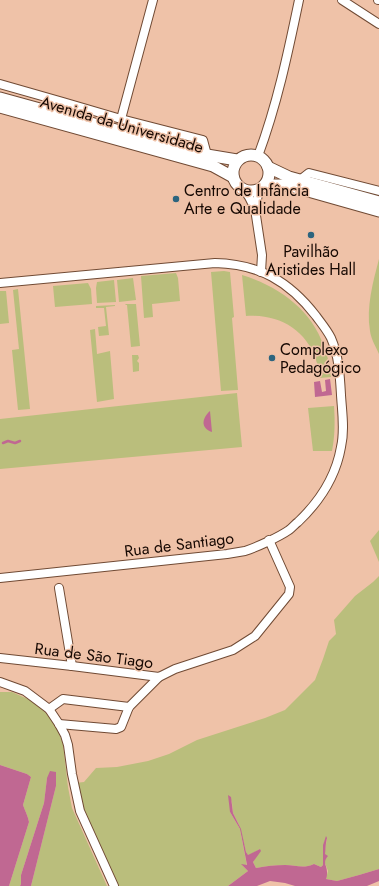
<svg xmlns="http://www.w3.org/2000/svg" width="379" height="886" viewBox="0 0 379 886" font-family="Jost,sans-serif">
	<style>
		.green { fill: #babe7c }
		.water { fill: #c06892 }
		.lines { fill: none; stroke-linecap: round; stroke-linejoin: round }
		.stream { stroke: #c06892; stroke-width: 2.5 }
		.street-casing { stroke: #704a34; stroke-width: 10 }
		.secondary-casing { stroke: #704a34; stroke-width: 13 }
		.street { stroke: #fff; stroke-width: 8 }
		.secondary { stroke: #fff; stroke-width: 11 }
		.poi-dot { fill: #2c647e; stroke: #efc2a8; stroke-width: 1.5 }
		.labels { text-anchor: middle; stroke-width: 3; stroke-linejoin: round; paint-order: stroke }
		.street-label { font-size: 16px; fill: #160802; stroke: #efc2a8 }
		.poi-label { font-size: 16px; fill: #160802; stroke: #efc2a8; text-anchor: start }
	</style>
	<rect width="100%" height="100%" fill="#efc2a8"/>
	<g class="green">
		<path d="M379 259V354C376 347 371 339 370 331 366 307 373 282 379 259Z"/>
		<path d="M224 271 230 272 234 317 232 318 238 390 221 391 211 272Z"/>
		<path d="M176 273 178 278 180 301 152 304 153 317 144 318 141 276Z"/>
		<path d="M242 275C281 287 315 312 326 353 329 360 330 369 331 377L320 378C319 372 318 366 316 360 306 329 278 314 246 316Z"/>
		<path d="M133 278 136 300 119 302 117 280Z"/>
		<path d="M114 280 116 302 97 303 96 288 97 282Z"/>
		<path d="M88 283 91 289 92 304 55 307 53 286Z"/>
		<path d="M18 289 30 409 18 410 12 350 19 349 13 290Z"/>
		<path d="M0 291H6L9 323 0 324Z"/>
		<path d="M126 304H136L140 346 131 347 127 305H125Z"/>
		<path d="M115 305V306L106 307 109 335 99 336 98 327 106 326 104 308H96V306Z"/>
		<path d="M95 329 97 354 110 351 114 399 97 402 90 330Z"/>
		<path d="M132 355H138L139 358 137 361 139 363V371L133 372Z"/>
		<path d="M237 393 242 447 0 469V419Z"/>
		<path d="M334 406C335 421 335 435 332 451H313L308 408Z"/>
		<path d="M379 530V562L370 541Z"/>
		<path d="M379 576V869L359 875 337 881 326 879 328 871 325 863V850L327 838 324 842 323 865 321 867 314 864C303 869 296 865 285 865 275 865 266 866 256 868L253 862 260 849 248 856 246 852 239 825 233 813 232 803 231 800 230 812 240 829 247 866 242 865 248 871 228 886H115L82 812 75 783 84 782 96 768 117 767 148 761 169 754 197 740 265 718 285 710 315 680 323 659 329 641 336 634 334 620 355 596 373 582Z"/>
		<path d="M0 692H12L30 700 45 712 56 726 63 744 68 787 72 808 107 886H31L56 786 47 778 44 803 21 875V884L20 886H9L29 822C28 816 25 811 23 805L31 777 27 774 0 765Z"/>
	</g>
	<g class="water">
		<path d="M330 379 332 395 315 397 314 382 320 381 322 392 326 391 325 380Z"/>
		<path d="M210 411 212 432C200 428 202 418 210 411Z"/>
		<path d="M0 765 27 774 31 777 23 805C25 811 28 816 29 822L9 886H0Z"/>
		<path d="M50 771 56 772V786L31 886H20L21 884V875L44 803 47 778Z"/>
		<path d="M228 795 231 797 233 813 241 829 246 852 248 855 260 849 261 851 253 862 256 868C266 866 275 865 285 865 296 865 303 869 314 864L321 867 323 865V845L326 836 327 838 326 843 325 854 328 856C322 863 327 865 327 872 327 875 327 877 326 879L337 881 359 875 379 869V881L367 886H295L285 883 270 881 257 886H228L248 871 241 864 247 865 240 829 230 812Z"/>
	</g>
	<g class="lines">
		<path class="stream" d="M3 443 8 441 15 443 20 441"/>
		<defs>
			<g id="street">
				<path d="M342 0 379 24"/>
				<path d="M378 0H379"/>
				<path d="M0 84 63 102 121 119 203 140 207 155"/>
				<path d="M121 119 153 0"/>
				<path d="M258 156C277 105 288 53 299 0"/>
				<path d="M300 180 309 173 379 191"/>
				<path d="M244 190 249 197 255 209 262 255 261 272"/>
				<path d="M255 209 258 195 262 187"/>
				<path d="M0 283 215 263C259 264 289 281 316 316 321 323 327 330 331 338 339 356 340 377 341 395 342 412 345 430 341 447 336 476 319 502 298 522 295 524 292 528 289 530 279 537 257 547 245 551 239 552 233 553 227 554L0 578"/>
				<path d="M59 588 72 666"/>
				<path d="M0 658 72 666 159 677 175 669 233 650 255 636 289 594 290 587 269 540"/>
				<path d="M0 682 25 691 49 709 59 724 65 735 68 745 72 774 80 811 114 886"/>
				<path d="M49 709 63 699 129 707"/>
				<path d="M59 724 116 729 121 727 129 707 159 677"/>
			</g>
			<g id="secondary">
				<path d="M0 98 207 155 237 160"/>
				<path d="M0 107 213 166 233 177"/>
				<circle cx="251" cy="173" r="18"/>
				<path d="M268 167 289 177 379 202"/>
				<path d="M265 185H287L379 211"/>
			</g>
		</defs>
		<use href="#street" class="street-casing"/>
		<use href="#secondary" class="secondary-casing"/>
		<use href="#street" class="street"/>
		<use href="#secondary" class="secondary"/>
	</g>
	<g class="poi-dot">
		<circle cx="176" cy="199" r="4"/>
		<circle cx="311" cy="235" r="4"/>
		<circle cx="272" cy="358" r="4"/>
	</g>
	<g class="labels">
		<g class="street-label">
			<text transform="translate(122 124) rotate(16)" y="6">Avenida da Universidade</text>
			<text transform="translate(179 544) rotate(-7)" y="6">Rua de Santiago</text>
			<text transform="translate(94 655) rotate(7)" y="6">Rua de São Tiago</text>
		</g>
		<g class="poi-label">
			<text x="184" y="196">Centro de Infância<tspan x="184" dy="18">Arte e Qualidade</tspan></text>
			<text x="311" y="257" text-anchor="middle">Pavilhão<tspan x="311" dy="18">Aristides Hall</tspan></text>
			<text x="280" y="355">Complexo<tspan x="280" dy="18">Pedagógico</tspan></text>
		</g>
	</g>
</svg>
